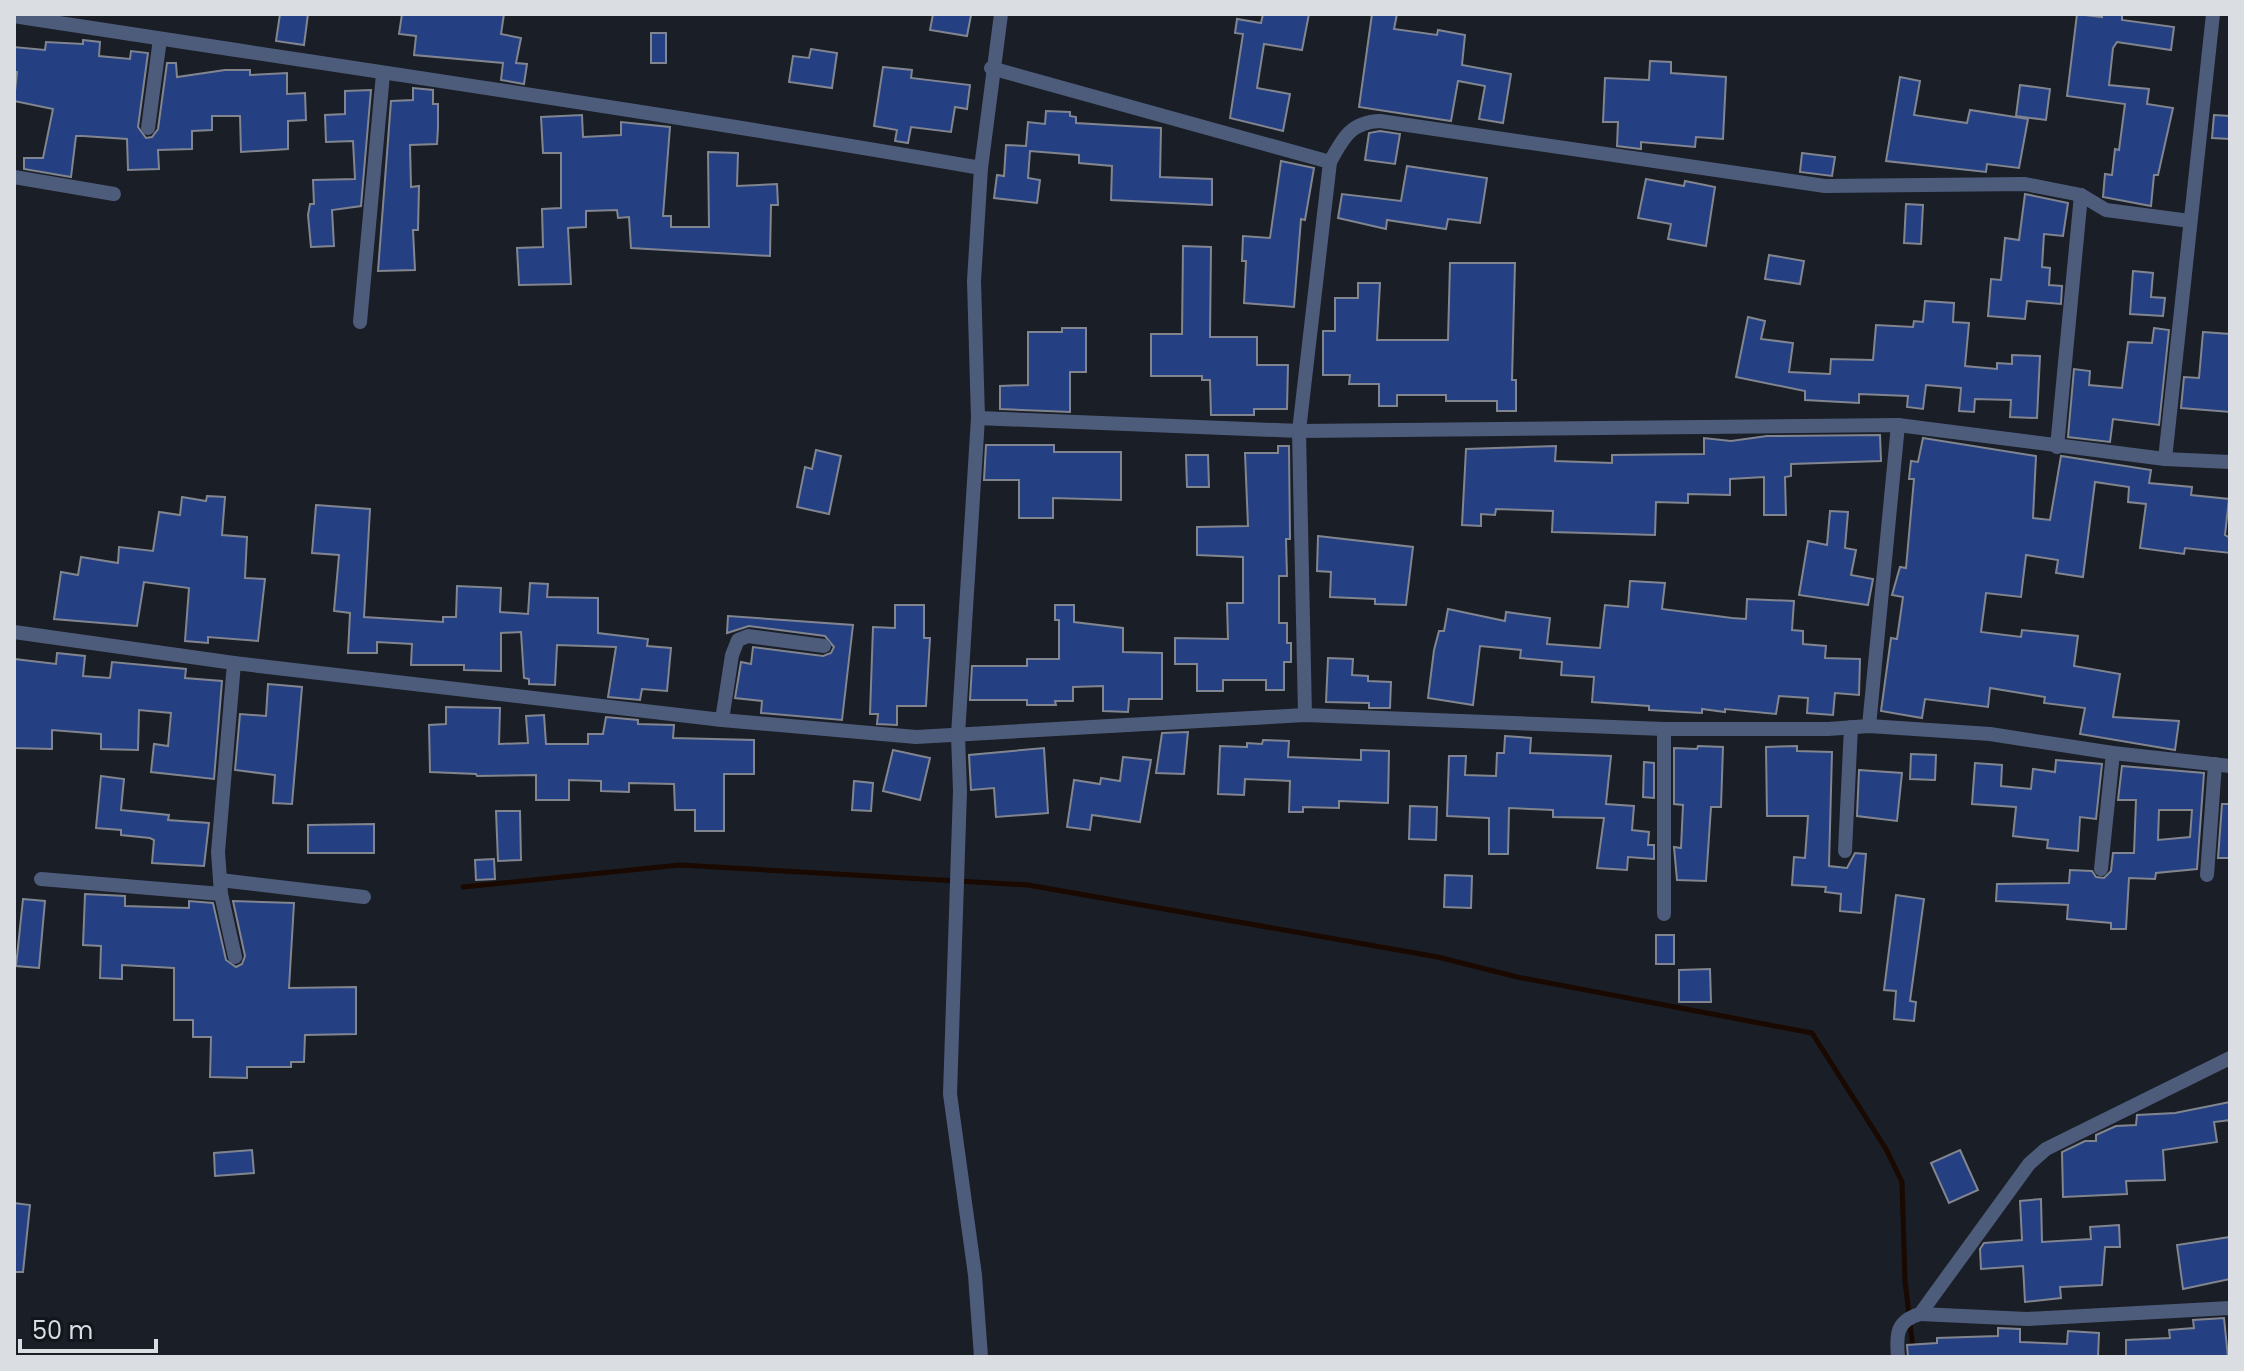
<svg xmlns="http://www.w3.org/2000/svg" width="2244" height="1371" viewBox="0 0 2244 1371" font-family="Poppins,sans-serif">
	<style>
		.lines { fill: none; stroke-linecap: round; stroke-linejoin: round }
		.stream { stroke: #190900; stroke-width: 5 }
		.building { fill: #253f83; stroke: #80858f; stroke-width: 2; fill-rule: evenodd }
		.minor { stroke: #4e5c7b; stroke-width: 14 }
	</style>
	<rect width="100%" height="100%" fill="#1a1e26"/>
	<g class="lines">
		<path class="stream" d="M463 887 680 865 1028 885 1438 957 1517 977 1812 1033 1886 1149 1902 1182 1905 1281 1914 1357"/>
	</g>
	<g class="building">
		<path d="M280 14H308L304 45 276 41Z"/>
		<path d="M402 14H504L501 34 521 38 516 63 527 64 524 84 501 80 503 63 414 55 416 36 399 34Z"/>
		<path d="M933 14 971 15 967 36 930 30Z"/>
		<path d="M1263 14H1309L1302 50 1264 44 1257 88 1290 94 1283 131 1230 118 1243 34 1235 33 1237 19 1261 23Z"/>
		<path d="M1372 14H1397L1394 29 1437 35 1438 30 1465 35 1462 65 1511 74 1503 123 1479 119 1485 86 1458 81 1451 121 1359 107Z"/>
		<path d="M2077 14 2102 17V14H2122V20L2174 27 2171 50 2117 42 2113 48 2109 85 2149 89 2147 104 2173 108 2158 175H2154L2151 206 2103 197 2105 174 2112 175 2115 149 2119 150 2125 104 2067 96Z"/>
		<rect x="651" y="33" width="15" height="30"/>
		<path d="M83 40 100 42 99 56 130 59 131 51 148 53 138 127 146 138 152 137 158 129 167 63H176L177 77 225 70H250V75L287 73V94L305 93 306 120 288 121V149L241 152 240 116H212V130L192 131V149L158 150 159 169 128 170 127 139 83 136H76L71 177 24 169V158H43L53 109 14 101 17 72H14V47L45 50 46 42 83 44Z"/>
		<path d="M811 49 837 53 832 88 789 82 793 56 809 58Z"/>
		<path d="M1650 61 1671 62V73L1726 77 1723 139 1696 137 1695 147 1641 142V149L1617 146 1618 122H1603L1605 78 1649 80Z"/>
		<path d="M883 67 912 70 911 78 970 85 967 109 955 107 951 132 911 127 908 143 895 141 897 130 874 126Z"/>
		<path d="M1900 77 1920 81 1914 115 1967 123 1970 110 2028 119 2019 168 1987 164 1986 172 1886 161Z"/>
		<path d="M2020 85 2050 89 2046 120 2016 116Z"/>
		<path d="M413 88 433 90V104H438V128L437 144 410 145 411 187 419 186 418 230H413L415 270 378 271 391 101 413 100Z"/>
		<path d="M371 90 361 206 332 210 334 246 311 247 308 215 310 204H314L313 180 355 179 353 141 326 142 325 115 345 114V91Z"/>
		<path d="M1046 111 1070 112V116L1076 117V123L1161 128 1160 177 1212 179V205L1111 200 1112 166 1079 163V155L1030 151 1028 178 1040 180 1037 203 994 198 997 175 1004 176 1006 145 1026 146 1028 122 1045 124Z"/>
		<path d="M582 115 583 137 621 135V122L670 127 663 216H671V227H709L708 152 738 153 737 186 777 184 778 205H771L770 256 631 248 629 217 618 218 617 210 586 211V227L568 228 571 284 519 285 517 248 543 247 542 209 561 208V153H543L541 117Z"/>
		<path d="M2214 115 2230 116V139L2212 138Z"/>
		<path d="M1380 131 1400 134 1395 164 1365 160 1369 133Z"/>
		<path d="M1802 153 1835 157 1832 176 1800 172Z"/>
		<path d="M1281 161 1314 168 1305 220 1301 219 1294 307 1244 303 1246 261H1242L1243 236 1270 238Z"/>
		<path d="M1407 166 1487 178 1480 223 1448 219 1446 229 1387 220 1386 229 1338 218 1342 194 1401 201Z"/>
		<path d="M1646 179 1684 186 1685 181 1715 187 1706 246 1668 239 1671 224 1638 218Z"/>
		<path d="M2025 194 2068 203 2063 236 2044 234 2042 267 2050 268 2049 285 2062 286 2061 304 2027 301 2025 319 1988 316 1991 279 2001 280 2005 238 2019 240Z"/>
		<path d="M1906 204 1923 205 1921 244 1904 243Z"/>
		<path d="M1183 246 1211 247 1210 337H1257V365H1288L1287 409H1254V415H1211L1210 380H1202V376H1151V334H1182Z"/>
		<path d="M1769 255 1804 261 1800 284 1765 279Z"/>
		<path d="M1450 263H1515L1512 380H1516V411H1497V401H1446V395H1397V406H1379V384H1349L1350 375H1323V331H1335V298H1358V283H1380L1377 340H1448Z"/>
		<path d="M2133 271 2153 273 2151 297 2165 298 2163 316 2130 314Z"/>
		<path d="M1925 301 1954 303 1953 322 1969 323 1965 366 1997 369V363L2012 364V355L2040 356 2037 418 2010 417 2011 400 1975 399 1974 412 1959 411 1961 388 1926 385 1923 409 1907 407 1908 396 1859 394V403L1805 400V391L1736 377 1748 317 1765 321 1761 339 1793 343 1789 372 1830 374 1831 359 1873 360 1876 325 1913 327 1914 321 1923 322Z"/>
		<path d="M1062 328H1086V372H1070V412L1000 409V386L1028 385V332H1062Z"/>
		<path d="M2154 328 2169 330 2159 425 2113 419 2110 442 2068 437 2074 369 2090 371 2089 385 2122 388 2128 342 2152 343Z"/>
		<path d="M2203 332 2230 334V412L2181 408 2184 377 2199 378Z"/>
		<path d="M1880 435 1881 461 1791 464V476L1785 477 1786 515H1764V477L1730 479V495L1688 494V503L1656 502 1655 535 1552 532 1553 511 1496 509 1495 515 1481 514V526L1462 525 1466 449 1556 446 1555 461 1612 463V455L1704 454V438L1731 441 1767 436Z"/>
		<path d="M1923 438 2036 456 2033 518 2050 520 2061 456 2151 470 2149 483 2192 487 2191 495 2229 499 2225 535 2230 538V553L2185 548 2184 554 2140 548 2146 504 2128 502 2129 487 2095 482 2083 577 2056 573 2058 560 2026 555 2021 597 1986 593 1981 632 2021 637 2022 630 2078 636 2074 666 2120 674 2113 717 2179 721 2175 750 2080 734 2085 708 2044 703 2045 697 1990 688 1988 707 1925 699 1922 718 1881 711 1891 638 1897 639 1903 597 1892 595 1900 567 1906 568 1914 479H1909L1911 461 1918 462Z"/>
		<path d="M986 445H1054V452H1121V500L1053 498V518H1019V480H984Z"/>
		<path d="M1278 446H1289L1290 539H1286L1287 576H1279V623H1287V643H1291V662H1284V690H1266V680H1223V691H1197V664H1175V638L1228 639 1227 603H1243V557L1197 555V527L1248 526 1245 453H1278Z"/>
		<path d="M816 450 841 456 829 514 797 507 805 467 812 469Z"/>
		<path d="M1186 455H1208L1209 487H1187Z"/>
		<path d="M207 496 225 497 222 535 247 537 245 578 265 579 258 641 208 637V643L185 641 189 588 144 582 137 626 54 619 61 572 78 575 81 557 118 563 119 547 153 551 159 512 180 515 182 497 206 501Z"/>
		<path d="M316 505 370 509 364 617 443 622V617H456L457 586 501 588 500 612 528 614 530 583 548 584 547 597 598 598V633L648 639 647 646 671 648 667 691 642 689 640 700 608 697 616 647 557 645 555 685 529 684V679L524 678 521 632 501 633V671L464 670V665H411L412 644 377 642V653H348L350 613 334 611 339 555 312 553Z"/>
		<path d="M1830 511 1848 512 1845 548 1856 550 1851 575 1873 579 1868 605 1799 595 1808 541 1827 545Z"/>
		<path d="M1318 536 1413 547 1406 605 1375 604V599L1330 597 1331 572 1317 571Z"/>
		<path d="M1630 581 1665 583 1662 609 1732 618 1746 619 1747 599 1794 601 1792 630 1803 631V644L1826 646 1825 658 1860 659 1859 695 1835 693 1833 715 1807 713 1808 698 1779 696 1776 714 1725 709V712L1702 709V713L1649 710V706L1592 702 1594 677 1561 675 1562 662 1520 658 1521 650 1480 646 1473 705 1428 698 1434 650 1439 631H1444L1448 609 1505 621 1506 612 1550 618 1547 644 1600 648 1605 605 1628 607Z"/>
		<path d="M895 605H924V638H930L926 706H897V725L877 724 878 714H870L873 627 895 628Z"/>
		<path d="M1055 605H1074V622L1123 628V652L1162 653V699H1129L1128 712 1103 711V686L1073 687V701H1055L1056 705H1027V700H970L972 666H1027V659H1059V620H1055Z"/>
		<path d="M728 616 853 625 842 720 761 713 762 701 735 698 741 662 751 664 753 647 823 656 831 653 834 647 825 636 749 626 727 633Z"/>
		<path d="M57 653 85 656 83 676 110 678 112 662 186 669 185 678 222 681 214 779 151 772 154 744 168 746 171 713 139 710 138 750 101 749V734L52 730V749L14 748V659L56 664Z"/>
		<path d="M1328 658 1353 659 1352 675 1368 676V681L1391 682 1390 708H1369V703L1326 702Z"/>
		<path d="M268 684 302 687 292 804 273 803 275 775 235 770 240 714 266 716Z"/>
		<path d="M446 707 500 708 499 744 528 743 526 716 544 715 546 744H588V734H603L606 717 638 720V724L674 725 673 738 754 740V774H724V831H695V810H675L674 784 629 783V792L601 791V781L569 780V800H536V775L477 776 476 774 430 772 429 725 446 724Z"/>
		<path d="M1188 732 1184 774 1156 773 1162 733Z"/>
		<path d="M1505 736 1531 738 1530 753 1611 756 1606 804 1634 806 1632 830 1649 832 1648 845H1654V859L1628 857 1627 870 1597 868 1604 818 1553 817V810L1509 808 1508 854H1489V818L1447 816 1449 756H1466L1465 775 1496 776 1497 753H1504Z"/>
		<path d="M1263 740 1289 741 1288 757 1361 760V750L1389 751 1388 803 1339 801V808L1303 807V812H1289L1290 781 1245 779 1244 795 1218 794 1220 746 1247 747V743L1262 744Z"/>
		<path d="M1698 746 1723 747 1721 807H1711L1706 881 1677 880 1674 847 1681 848 1683 805 1674 804V748L1697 749Z"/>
		<path d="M1797 746V751L1832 752 1829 866 1847 868 1855 853 1866 854 1861 913 1840 911 1841 894 1825 892 1826 887 1792 885 1794 857 1805 858 1808 816H1767L1766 747Z"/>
		<path d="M1044 748 1048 813 996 817 994 788 971 790 969 755Z"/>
		<path d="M893 750 930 758 920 800 883 791Z"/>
		<path d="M1911 754 1936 755 1935 780 1910 779Z"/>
		<path d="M1123 757 1151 760 1140 822 1092 815 1090 830 1067 827 1074 780 1100 784 1101 778 1120 781Z"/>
		<path d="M2056 760 2102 764 2096 819 2080 817 2078 851 2047 848 2048 840 2013 836 2016 807 1972 804 1975 763 2002 765 2001 786 2031 789 2033 769 2055 772Z"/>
		<path d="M1644 762 1654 763V798L1643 797Z"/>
		<path d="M2122 766 2204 773 2197 869 2156 873 2155 879 2129 878 2126 929H2111V923L2067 919 2068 905 1996 901 1997 884 2069 883 2070 870 2092 871 2096 877 2104 878 2111 871 2113 853H2134L2136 800H2118ZM2159 810H2192L2190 837 2158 840Z"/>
		<path d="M1859 770 1902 773 1897 821 1857 816Z"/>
		<path d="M101 776 124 779 121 810 169 815 168 820 209 823 204 866 152 863 154 840 150 838 121 835V830L96 828Z"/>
		<path d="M854 781 873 783 871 811 852 810Z"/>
		<path d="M2222 804H2230V858H2218Z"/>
		<path d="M1410 806 1437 807 1436 840 1409 839Z"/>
		<path d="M496 811H520L521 860 498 861Z"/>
		<path d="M374 824V853H308V825Z"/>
		<path d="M494 859 495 879 476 880 475 860Z"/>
		<path d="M1445 875 1472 876 1471 908 1444 907Z"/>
		<path d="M85 894 125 896V906L189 908V901L213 903 226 960 236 967 242 964 245 956 233 901 294 903 289 988 356 987V1034L305 1035 304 1062H291V1067H247V1078L210 1077 211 1037H193V1020H174V968L122 965V979L100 978 101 946 83 945Z"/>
		<path d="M1896 895 1924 899 1910 1001 1916 1002 1914 1021 1894 1019 1896 991 1884 990Z"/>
		<path d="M23 899 45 901 39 968 16 966Z"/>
		<rect x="1656" y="935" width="18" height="29"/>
		<path d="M1710 969 1711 1002H1679V970Z"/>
		<path d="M2230 1102V1120L2214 1122 2217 1142 2163 1150 2165 1180 2126 1181 2127 1194 2063 1197 2062 1152 2085 1141H2096V1135L2116 1126 2136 1125 2137 1115 2175 1113Z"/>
		<path d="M252 1150 254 1173 215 1176 214 1153Z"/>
		<path d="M1960 1150 1978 1190 1949 1203 1931 1163Z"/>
		<path d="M2041 1199 2042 1242 2091 1239 2090 1227 2119 1225 2120 1247H2105L2102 1285 2060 1287 2061 1298 2025 1302 2023 1266 1981 1269 1980 1249 1984 1243 2022 1240 2020 1201Z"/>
		<path d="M14 1203 30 1205 23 1272H14Z"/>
		<path d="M2230 1237V1279L2183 1289 2177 1245Z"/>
		<path d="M2224 1318 2228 1357H2126V1340L2170 1338 2169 1330 2194 1328 2193 1320Z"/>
		<path d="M1998 1328 2020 1329V1342L2067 1344 2068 1331 2099 1333 2098 1357H1908L1907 1345 1937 1343V1338L1998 1336Z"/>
	</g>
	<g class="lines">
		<g class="minor">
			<path d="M14 16C336 66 659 112 981 168"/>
			<path d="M991 68 1330 162"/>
			<path d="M148 128 160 39"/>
			<path d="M14 177 114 194"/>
			<path d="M360 322 383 74"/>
			<path d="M978 418 1299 431 1898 425 2165 459 2230 462"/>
			<path d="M2057 447 2081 195"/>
			<path d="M2165 459 2213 14"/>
			<path d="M14 632 234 663 722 720 916 737 1305 715 1664 729H1828L1869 726 1990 734 2113 753 2230 766"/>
			<path d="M234 663 218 852 221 894 235 957"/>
			<path d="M1305 715 1299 431 1330 162C1343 138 1351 122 1380 121L1825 186 2025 184 2081 195 2106 210 2190 221"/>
			<path d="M722 720 732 655 738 640 748 636 824 646"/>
			<path d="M1869 726 1898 425"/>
			<path d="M1845 851 1851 727"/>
			<path d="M2101 869 2113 753"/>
			<path d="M2207 875 2215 764"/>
			<path d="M41 879 221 894"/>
			<path d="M220 880 364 897"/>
			<path d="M1664 914V729"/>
			<path d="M1920 1314 2027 1319 2230 1308"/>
			<path d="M981 1357 975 1275 950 1094 960 791 958 735 978 418 974 281 981 168 1001 14"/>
			<path d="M1898 1357C1896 1335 1896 1321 1920 1314L2029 1164 2046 1149 2230 1058"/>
		</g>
	</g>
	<rect width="2244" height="1371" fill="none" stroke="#dadde2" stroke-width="32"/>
	<path d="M20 1339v12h136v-12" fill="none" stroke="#dadde2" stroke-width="4"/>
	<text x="32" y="1339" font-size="24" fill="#dadde2" stroke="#11151c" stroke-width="6" paint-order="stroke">50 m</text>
</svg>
